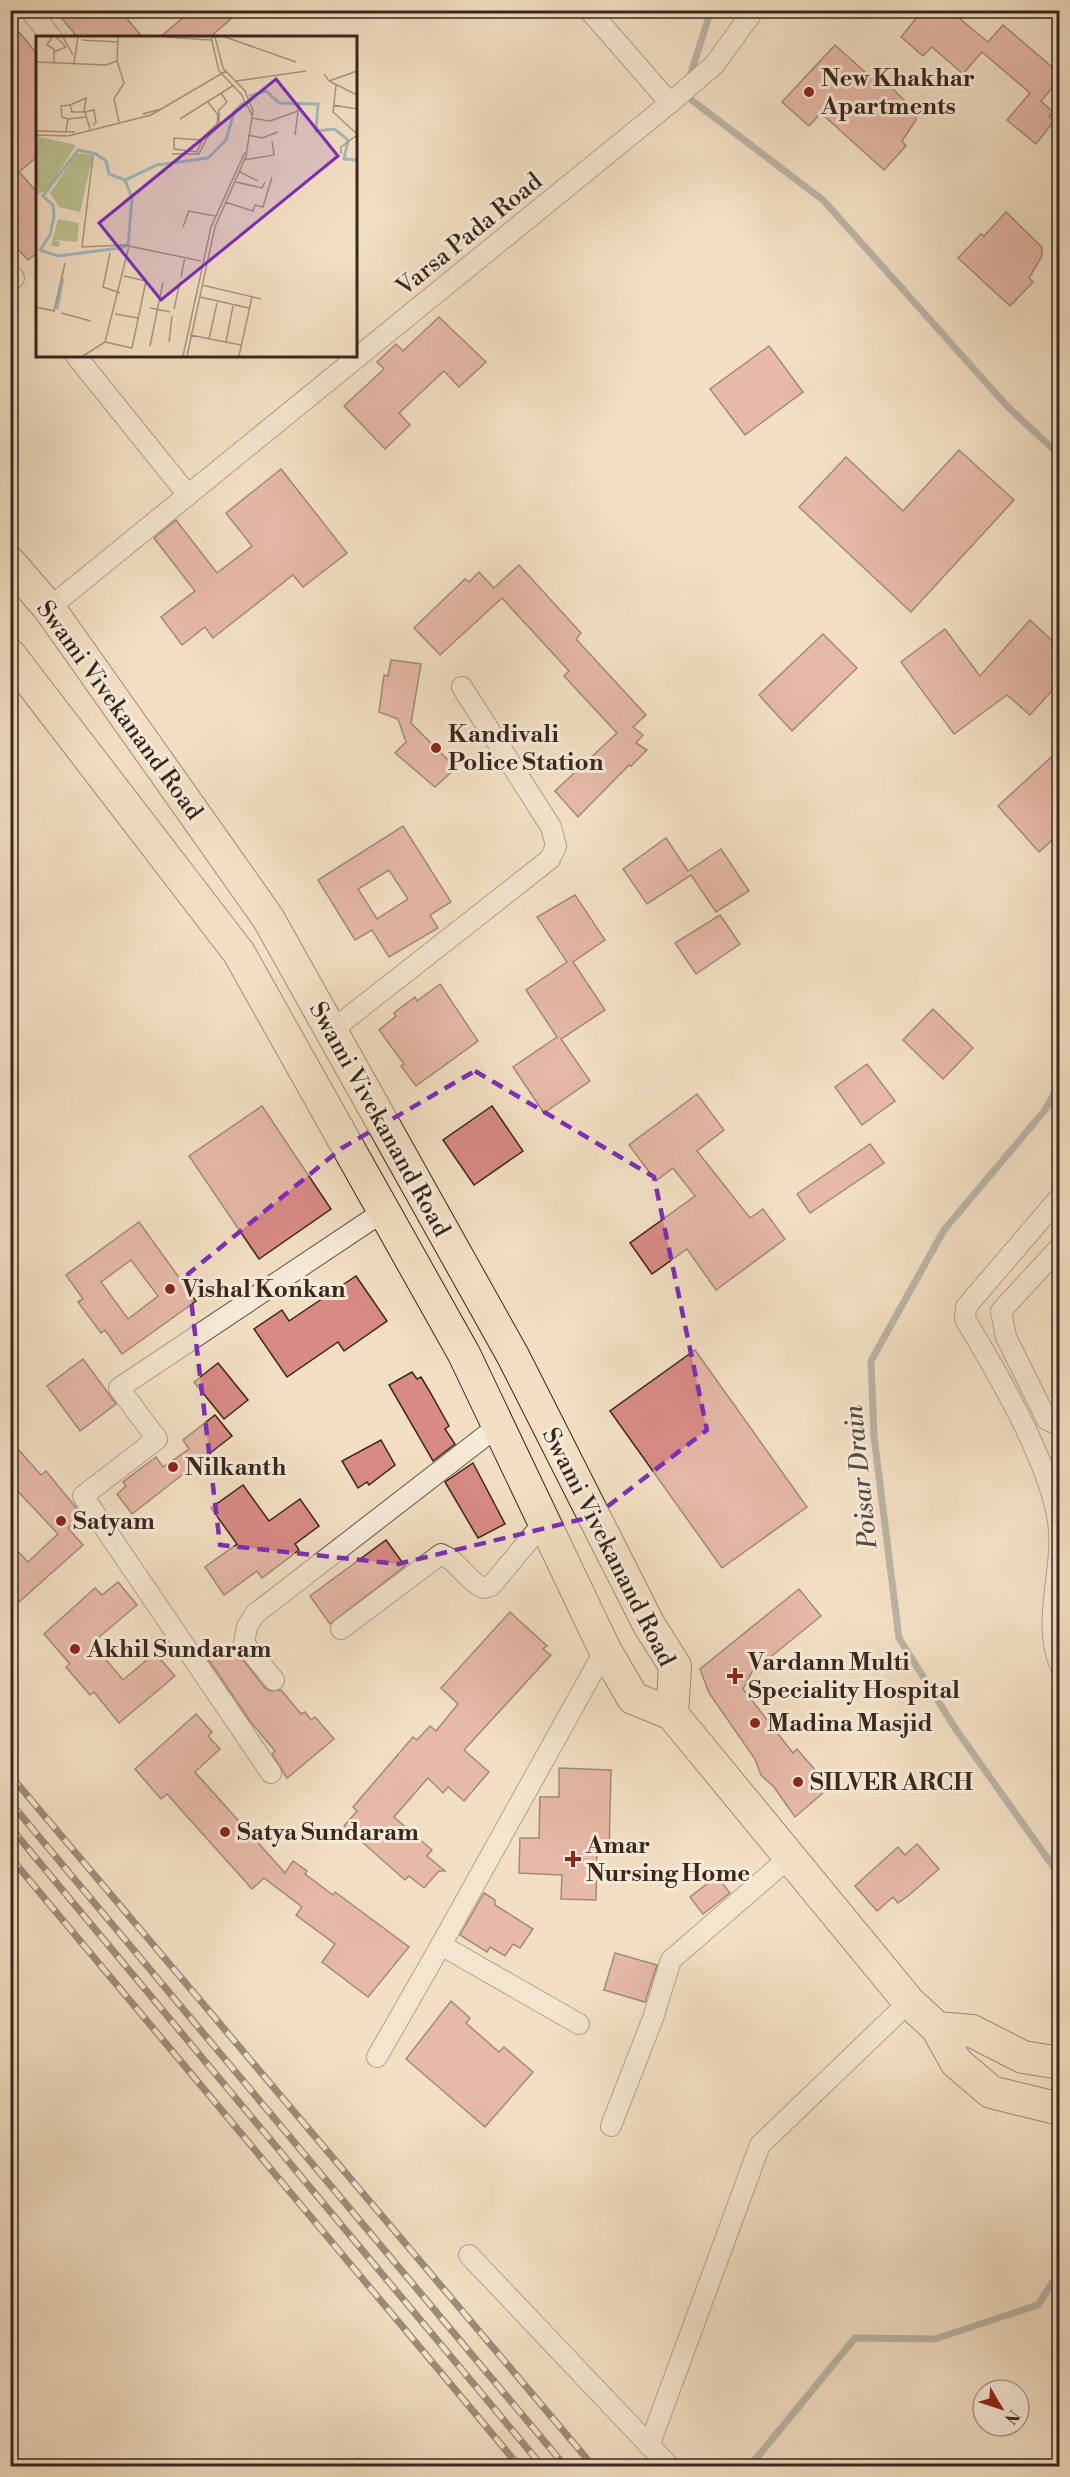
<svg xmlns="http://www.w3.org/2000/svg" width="1070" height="2477" viewBox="0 0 1070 2477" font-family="'Libre Bodoni',serif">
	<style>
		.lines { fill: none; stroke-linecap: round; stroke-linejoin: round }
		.stream { stroke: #777f7e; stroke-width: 7 }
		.building { fill: #d88b85; stroke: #39261d; stroke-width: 1.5; fill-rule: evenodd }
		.minor-casing { stroke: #685447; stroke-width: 22 }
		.primary-casing { stroke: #39261d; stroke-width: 34 }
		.minor { stroke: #f7ebd9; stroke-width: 20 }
		.primary { stroke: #f3e0c4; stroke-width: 32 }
		.rail-casing { stroke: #39261d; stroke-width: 7 }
		.rail { stroke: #f7ebd9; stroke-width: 4.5; stroke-dasharray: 14; stroke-linecap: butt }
		.marked { fill: none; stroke: #7b2cbf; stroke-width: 4.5; stroke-dasharray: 12 8; stroke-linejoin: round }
		.poi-dot { fill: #8f2418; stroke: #f7ebd9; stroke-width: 2 }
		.labels { text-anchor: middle; stroke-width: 6; stroke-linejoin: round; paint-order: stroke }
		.poi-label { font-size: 24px; font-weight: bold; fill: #39261d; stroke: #f7ebd9; text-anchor: start }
		.street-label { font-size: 24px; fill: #39261d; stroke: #f7ebd9 }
		.water-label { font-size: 26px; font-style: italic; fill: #534b45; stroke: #f7ebd9 }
		.inset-river { fill: none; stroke: #a0bbbe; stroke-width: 3 }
		.inset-road { fill: none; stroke: #a99681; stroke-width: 1.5 }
		.view { fill: #7b2cbf; fill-opacity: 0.15; stroke: #7b2cbf; stroke-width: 3 }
		.inset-edge { fill: none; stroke: #39261d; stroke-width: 3 }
	</style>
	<rect width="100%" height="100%" fill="#f3e0c4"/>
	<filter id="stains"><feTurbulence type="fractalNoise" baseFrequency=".00333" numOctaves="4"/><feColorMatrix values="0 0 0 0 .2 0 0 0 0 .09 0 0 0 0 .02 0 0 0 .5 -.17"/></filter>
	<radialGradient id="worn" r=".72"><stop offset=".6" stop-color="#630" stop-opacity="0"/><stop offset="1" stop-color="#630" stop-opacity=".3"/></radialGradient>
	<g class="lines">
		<g class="stream">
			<path d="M689 79 711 10"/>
			<path d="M685 93V95L823 200 1007 406 1053 449 1060 452"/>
			<path d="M1060 1084 1045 1110 944 1230 871 1361 874 1436 899 1638 955 1728 1060 1876"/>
			<path d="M351 2466 359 2461 370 2466"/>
			<path d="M750 2466 855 2338 935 2339 1038 2305 1060 2271"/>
		</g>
	</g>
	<g class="building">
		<path d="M55 10H120L143 38H78Z"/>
		<path d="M192 10H241L209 38H159Z"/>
		<path d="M923 10H967L960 19 988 42 1003 25 1059 73 1051 85 1053 87 1041 101 1053 112 1049 117 1054 121 1036 144 1007 120 1030 93 982 52 963 74 932 47 923 56 901 37Z"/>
		<path d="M10 21 38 55V156L19 172 38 193V252L28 260 10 241V60L15 54 10 45Z"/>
		<path d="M835 45 875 81 880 76 916 112V120L902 141 906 146 884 170 821 113 809 126 782 102Z"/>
		<path d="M1006 212 1042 247V256L1029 278 1033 282 1010 306 958 258 981 234 984 236Z"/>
		<path d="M439 317 486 362 459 387 444 371 399 413 410 425 385 449 344 406 384 369 377 362 396 344 403 351Z"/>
		<path d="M769 346 803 392 745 435 710 389Z"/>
		<path d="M959 450 1014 500 911 612 799 507 846 457 903 511Z"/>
		<path d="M281 469 347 553 303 587 293 575 213 638 205 627 182 645 161 617 195 591 154 538 176 520 217 573 252 546 226 513Z"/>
		<path d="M519 565 581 633 576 639 646 715 633 727 643 735 636 743 647 750 631 766 629 765 578 817 555 791 617 733 564 676 569 671 502 598 440 655 414 628 465 579 469 582 479 572 494 588Z"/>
		<path d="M1030 620 1059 647V683L1030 715 1007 695 954 734 901 662 945 629 980 676Z"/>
		<path d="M823 634 857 668 792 731 759 695Z"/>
		<path d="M391 660 421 664 411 723 456 768 435 787 395 753 406 742 398 719 379 712 384 675 388 676Z"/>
		<path d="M1059 750V834L1039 852 998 806Z"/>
		<path d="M403 826 451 902 430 915 438 928 389 957 372 930 355 940 318 880ZM389 870 408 899 377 919 358 889Z"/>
		<path d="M666 838 688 871 721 849 749 891 716 912 691 875 647 904 623 869Z"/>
		<path d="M575 895 605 940 573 962 605 1010 561 1039 590 1081 544 1113 513 1067 557 1037 526 990 567 962 537 917Z"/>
		<path d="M720 915 740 944 696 974 675 943Z"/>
		<path d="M440 984 478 1041 416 1086 401 1066 404 1064 379 1030 396 1016 394 1013 415 997 417 1001Z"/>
		<path d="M933 1009 973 1048 943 1079 903 1040Z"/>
		<path d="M867 1064 895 1101 862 1125 835 1087Z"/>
		<path d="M697 1094 724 1130 697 1151 750 1218 763 1209 785 1239 716 1290 687 1249 652 1274 630 1243 695 1196 673 1168 656 1181 629 1145Z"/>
		<path d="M262 1106 331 1209 259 1259 189 1156Z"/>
		<path d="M492 1106 523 1151 474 1185 443 1140Z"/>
		<path d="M870 1144 884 1163 810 1213 797 1194Z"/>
		<path d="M139 1222 196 1301 122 1354 105 1330 101 1333 78 1302 83 1299 66 1275ZM131 1260 158 1296 128 1319 101 1282Z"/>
		<path d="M356 1276 387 1321 344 1351 338 1342 287 1377 254 1329 282 1310 289 1321Z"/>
		<path d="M695 1350 807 1507 722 1568 610 1411Z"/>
		<path d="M83 1359 116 1404 80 1431 47 1386Z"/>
		<path d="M218 1363 248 1400 224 1419 194 1382Z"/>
		<path d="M412 1372 417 1379 421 1377 430 1392 449 1426 445 1429 455 1444 433 1461 389 1385Z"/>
		<path d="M215 1415 232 1436 132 1514 117 1494 126 1486 123 1482 156 1457 163 1467 189 1449 183 1440Z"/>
		<path d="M10 1440 41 1475 46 1471 82 1515 68 1528 83 1545 19 1602 10 1593V1543L28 1562 58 1534 10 1483Z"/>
		<path d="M381 1440 395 1465 369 1485 367 1482 358 1488 342 1461Z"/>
		<path d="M473 1463 505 1524 478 1538 445 1482Z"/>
		<path d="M243 1485 269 1521 300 1499 319 1526 295 1544 299 1550 262 1578 257 1571 224 1595 205 1567 237 1544 211 1508Z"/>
		<path d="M386 1540 405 1566 330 1624 310 1596Z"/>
		<path d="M118 1582 137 1605 92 1643 123 1680 155 1653 175 1676 119 1723 94 1692 90 1695 66 1667 70 1664 44 1634 95 1588 102 1595Z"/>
		<path d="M799 1589 821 1616 752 1672 743 1689 793 1753 797 1749 830 1787 795 1817 774 1787 761 1775 755 1759 709 1693 700 1669Z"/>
		<path d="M510 1612 547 1646 543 1649 551 1655 464 1750 489 1772 464 1801 448 1787 443 1793 428 1778 394 1817 432 1850 427 1856 445 1871H439L424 1888 409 1876 405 1880 344 1826 357 1811 353 1807 413 1737 417 1740 430 1726 436 1731 458 1704 441 1688Z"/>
		<path d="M213 1645 223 1656 233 1647 265 1688 270 1691 281 1690 301 1714 305 1712 311 1720 315 1717 334 1739 287 1778 272 1754 275 1751 250 1721 204 1653Z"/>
		<path d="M196 1714 212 1732 208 1736 220 1749 195 1772 285 1873 293 1861 307 1871 305 1874 333 1895 335 1892 409 1947 368 1997 322 1962 335 1944 296 1915 302 1907 264 1878 252 1889 167 1794 161 1799 135 1769Z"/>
		<path d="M559 1768 611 1770 609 1853H597L596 1900 561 1899 562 1875 519 1873 520 1838H539L540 1797H559Z"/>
		<path d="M917 1844 939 1869 908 1896 898 1903 893 1897 877 1911 855 1886 898 1847 905 1855Z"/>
		<path d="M717 1876 730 1893 703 1914 690 1897Z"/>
		<path d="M484 1893 495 1900V1905L533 1929 520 1948 513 1944 505 1956 490 1947 487 1952 460 1935Z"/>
		<path d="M615 1953 657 1965 645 2002 604 1990Z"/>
		<path d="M451 2001 470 2018 466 2023 499 2052 504 2047 533 2072 485 2127 406 2059Z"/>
	</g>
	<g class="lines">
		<defs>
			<g id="minor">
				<path d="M30 10 52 38"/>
				<path d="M589 10 670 103"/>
				<path d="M10 274 14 278"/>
				<path d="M76 356 188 495"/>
				<path d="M49 608 670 103 714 65 754 10"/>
				<path d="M331 1031 550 859 556 846 551 827 462 687"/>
				<path d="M1060 1197 966 1307 965 1319C997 1372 1049 1461 1058 1521 1065 1569 1041 1620 1060 1665"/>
				<path d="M1060 1247 1001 1311 1006 1337 1047 1420 1060 1425"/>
				<path d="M341 1629 441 1554C459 1561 467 1582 484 1588L491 1586 544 1522"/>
				<path d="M274 1680 244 1643 247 1627 255 1614 498 1426"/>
				<path d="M271 1773 83 1496 157 1439 119 1388 384 1211"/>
				<path d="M579 2024 441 1945 605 1650"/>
				<path d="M377 2057 441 1945"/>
				<path d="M611 2126 653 2018 671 1960 790 1857"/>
				<path d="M469 2255 669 2466"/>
				<path d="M649 2446 760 2145 909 2002"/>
			</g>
			<g id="primary">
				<path d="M10 563 49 608 268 918 513 1356 649 1625 675 1666 672 1714"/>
				<path d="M10 655 239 953 464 1354 605 1650 633 1698 672 1714 909 2002 937 2028 972 2031 1023 2057 1060 2063"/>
				<path d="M937 2028 956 2062 991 2092 1060 2109"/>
			</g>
		</defs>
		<use href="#minor" class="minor-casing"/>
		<use href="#primary" class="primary-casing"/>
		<use href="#minor" class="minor"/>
		<use href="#primary" class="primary"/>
		<defs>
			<g id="rail">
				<path d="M10 1775 593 2466"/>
				<path d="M10 1802 565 2466"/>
				<path d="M10 1827 542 2466"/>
				<path d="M10 1857 519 2466"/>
			</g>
		</defs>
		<use href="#rail" class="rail-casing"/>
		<use href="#rail" class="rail"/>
	</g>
	<path d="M0 0H1070V2477H0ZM475 1071 654 1177 707 1430 595 1516 398 1564 220 1545 188 1274 342 1148Z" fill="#f3e0c4" fill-opacity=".55" fill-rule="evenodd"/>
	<path class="marked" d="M475 1071 654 1177 707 1430 595 1516 398 1564 220 1545 188 1274 342 1148Z"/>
	<g class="poi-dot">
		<circle cx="809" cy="92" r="6"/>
		<circle cx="436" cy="748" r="6"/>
		<circle cx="170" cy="1289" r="6"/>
		<circle cx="173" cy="1467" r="6"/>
		<circle cx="61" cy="1521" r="6"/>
		<circle cx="75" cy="1649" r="6"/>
		<path d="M732 1667h6v6h6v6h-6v6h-6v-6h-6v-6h6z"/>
		<circle cx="755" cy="1723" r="6"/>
		<circle cx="798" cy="1782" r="6"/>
		<circle cx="225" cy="1832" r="6"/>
		<path d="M570 1850h6v6h6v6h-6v6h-6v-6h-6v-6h6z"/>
	</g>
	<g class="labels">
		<g class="poi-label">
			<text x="821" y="86">New Khakhar<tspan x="821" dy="28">Apartments</tspan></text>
			<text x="448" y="742">Kandivali<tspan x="448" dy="28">Police Station</tspan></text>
			<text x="182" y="1297">Vishal Konkan</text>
			<text x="185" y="1475">Nilkanth</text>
			<text x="73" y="1529">Satyam</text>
			<text x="87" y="1657">Akhil Sundaram</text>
			<text x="748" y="1670">Vardann Multi<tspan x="748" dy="28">Speciality Hospital</tspan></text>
			<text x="767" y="1731">Madina Masjid</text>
			<text x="810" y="1790">SILVER ARCH</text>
			<text x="237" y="1840">Satya Sundaram</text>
			<text x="586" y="1853">Amar<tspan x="586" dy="28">Nursing Home</tspan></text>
		</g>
		<g class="street-label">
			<text transform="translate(469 234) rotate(-39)" y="8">Varsa Pada Road</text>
			<text transform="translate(120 710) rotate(54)" y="8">Swami Vivekanand Road</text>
			<text transform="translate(380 1119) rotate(61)" y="8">Swami Vivekanand Road</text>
			<text transform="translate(609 1547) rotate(63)" y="8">Swami Vivekanand Road</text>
		</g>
		<g class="water-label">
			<text transform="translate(860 1477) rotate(-96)" y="9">Poisar Drain</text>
		</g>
	</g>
	<g transform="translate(36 36)">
		<rect width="321" height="321" fill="#f3e0c4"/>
		<path d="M0 100 40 109 11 155 0 158ZM41 117 57 119 44 176 23 171 14 157ZM22 183 43 187 41 206 18 204 24 206 23 211 15 210Z" fill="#bcc293"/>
		<path class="inset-river" d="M213 60 230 55 243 67 282 68 280 95 298 93 306 99 312 104 308 123 321 124M6 161 42 114 60 118 70 125 73 138 89 144 121 129 172 122 190 104 198 76 208 66M8 161 17 169 18 180 14 199 4 214 22 220 84 212 92 209 96 162 89 144M21 273 27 242"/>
		<path class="inset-road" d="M16 1 11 9 18 13V26M27 1 37 19M130 1 175 4M175 1 183 35 205 58 216 79M189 1 260 26M46 4 82 6M18 16 30 11 20 1M81 25 88 47 78 63 83 86M0 26 70 29 81 25 82 1M38 27 42 1M288 38 293 45 321 59M200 45 270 35M293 45 321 35M300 49 297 76 321 98M297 69 321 73M182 75 191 66 185 57M48 76 50 62 34 69 36 76H49L54 93M49 76 58 74 60 86 57 89M107 78 125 73M215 82 234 85 262 75M32 83 26 81 25 70 34 69M144 83 198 49M0 95 39 96M30 95 32 83 51 81M0 99 32 100 115 79 190 35M212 99 226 102 242 96M259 99 263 67M165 104 138 102V113L161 116 168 100 181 88 182 79 172 66M136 118H163L171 102 183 90V75M305 118V111L321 99M57 120 46 211 88 209 165 225M208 124 238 119 236 105M204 136 222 145M200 146 226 152 229 146M189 166 217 175 219 169 227 171 236 141M147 191 153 175 179 180M74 217 67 251 84 257M145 241 149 221M166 249 225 263M164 261 213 272M0 271 18 275 29 227M114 272 134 276M138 273 144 246M25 277 55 285M79 278 102 282M154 299 205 309M173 303 181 267M69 306 96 312 110 245 88 240M133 306 136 280M190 306 197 270M114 310 127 246M47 320 69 306 93 210M147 320 175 191 209 116M151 320 179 191 210 120 217 75 209 55 187 32 179 1M203 320 216 261"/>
		<path class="view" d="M240 43 302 120 125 264 63 187Z"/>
		<rect width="321" height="321" class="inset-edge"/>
	</g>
	<rect width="1070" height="2477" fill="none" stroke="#f3e0c4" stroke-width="36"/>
	<rect x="12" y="12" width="1046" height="2453" fill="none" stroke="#39261d" stroke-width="3"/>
	<rect x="18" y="18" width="1034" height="2441" fill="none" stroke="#39261d" stroke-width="1.5"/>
	<g transform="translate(1001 2408) rotate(129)"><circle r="28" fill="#f7ebd9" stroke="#ab9c8e" stroke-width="1.5"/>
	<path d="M0-4.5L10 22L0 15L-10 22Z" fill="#8f2418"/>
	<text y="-9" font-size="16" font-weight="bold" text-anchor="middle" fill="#39261d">N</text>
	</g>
	<rect width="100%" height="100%" filter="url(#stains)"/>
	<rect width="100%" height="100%" fill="url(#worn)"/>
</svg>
